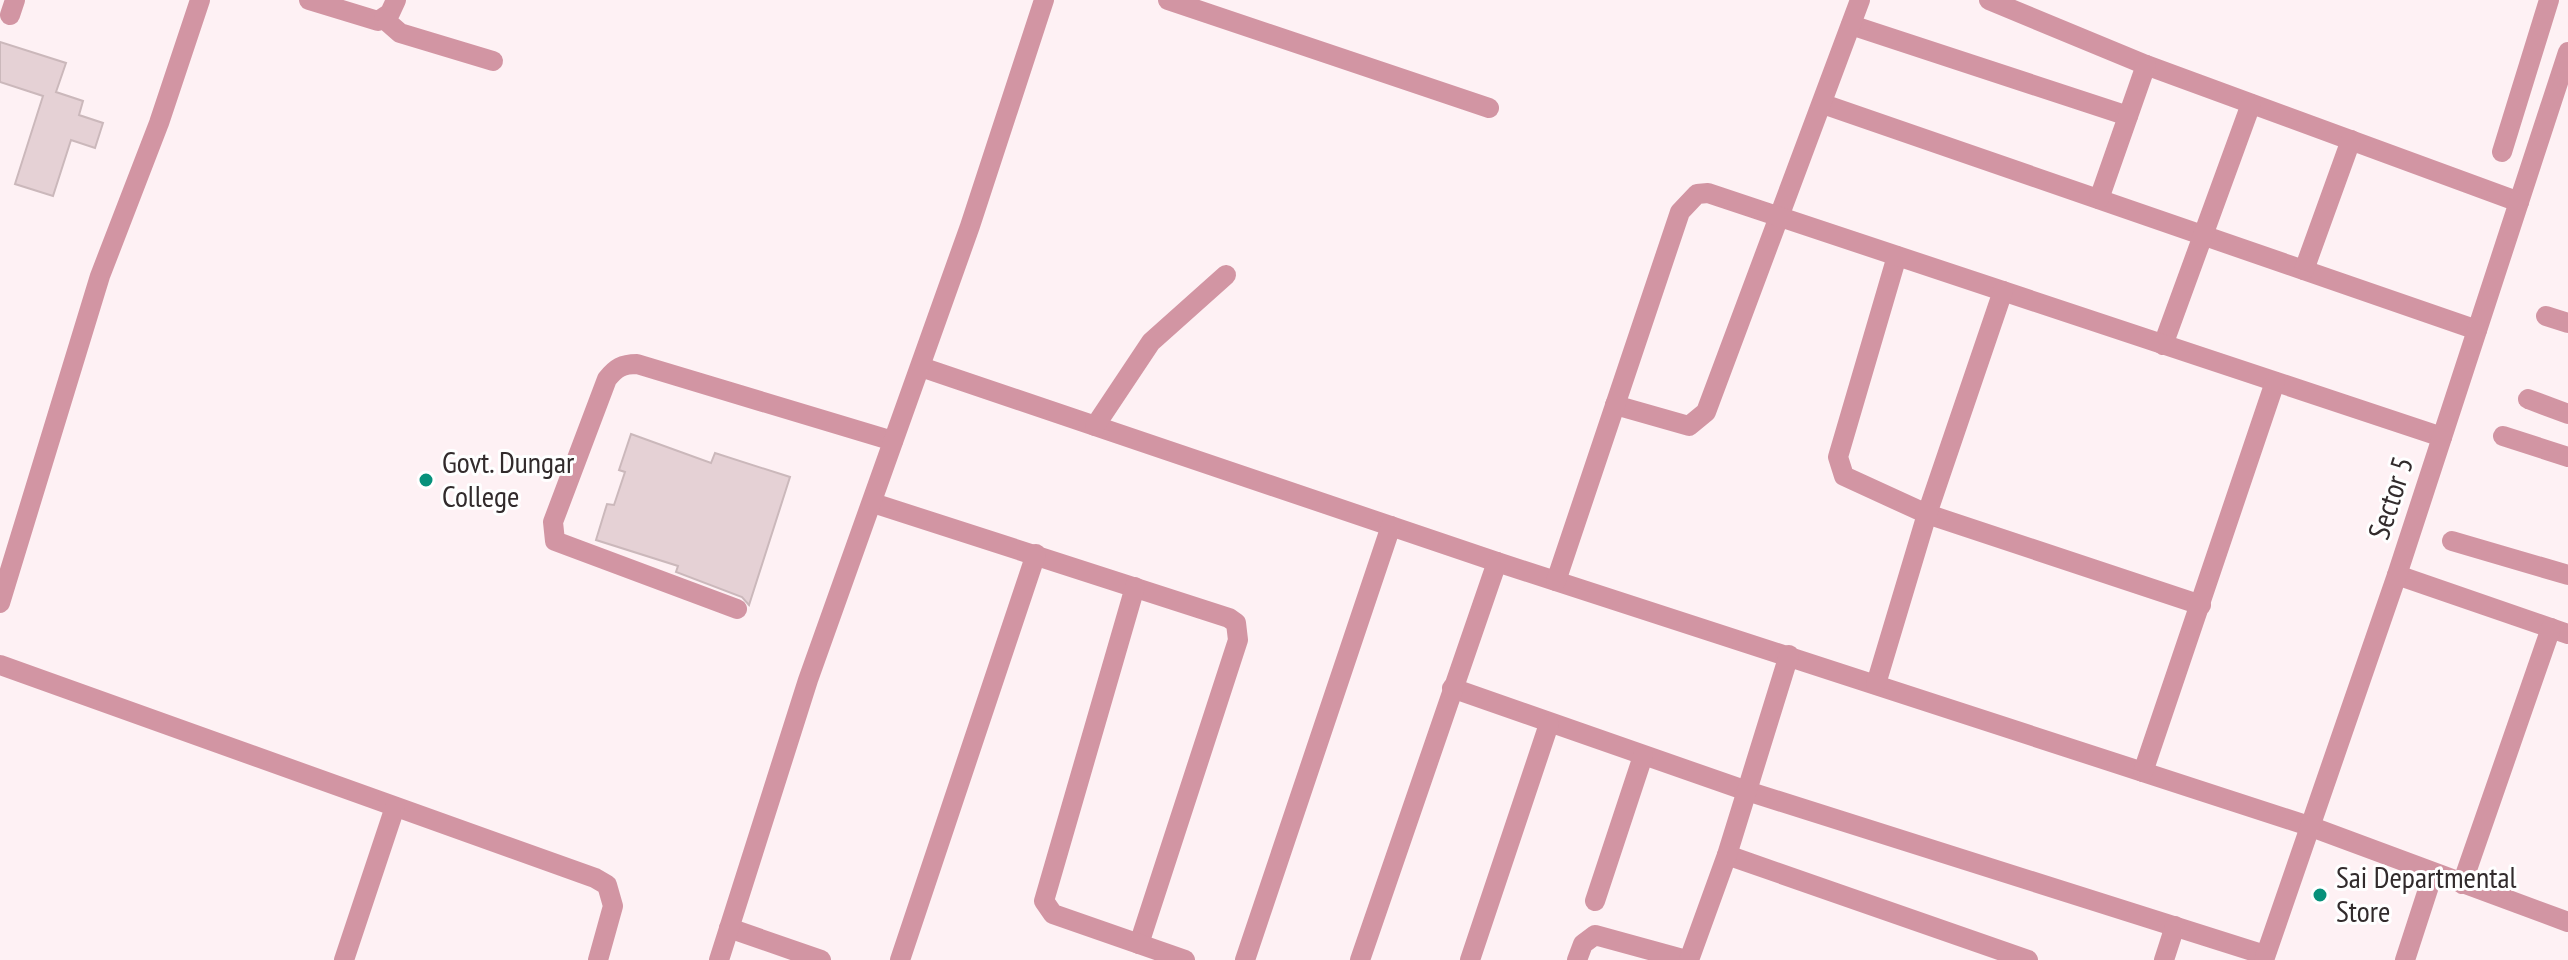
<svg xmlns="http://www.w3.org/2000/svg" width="2568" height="960" viewBox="0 0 2568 960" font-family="'PT Sans Narrow',sans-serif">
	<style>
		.building { fill: #e5d1d5; stroke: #cbb8bb; stroke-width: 2 }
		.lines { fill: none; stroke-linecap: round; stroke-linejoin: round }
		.minor { stroke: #d295a3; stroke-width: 20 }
		.poi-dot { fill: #07917b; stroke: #fff; stroke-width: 3 }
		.labels { text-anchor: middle; stroke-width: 6; stroke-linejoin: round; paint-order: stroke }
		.poi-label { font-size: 30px; fill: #322b2c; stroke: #fff; text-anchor: start }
		.street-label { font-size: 30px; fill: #322b2c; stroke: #fff }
	</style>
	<rect width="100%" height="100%" fill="#fef1f4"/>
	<g class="building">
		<path d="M0 42 66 63 56 92 83 101 79 115 103 123 95 148 71 140 53 196 15 184 43 96 0 82Z"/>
		<path d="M631 434 711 463 715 453 790 477 749 605 742 597 676 572 678 566 596 540 607 504 614 505 625 472 619 470Z"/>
	</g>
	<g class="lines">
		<g class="minor">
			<path d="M309 0 378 21 390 13 396 0"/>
			<path d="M1168 0 1489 108"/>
			<path d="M1989 0 2146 65 2519 202"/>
			<path d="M10 15 15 0"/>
			<path d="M384 19 400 33 493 61"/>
			<path d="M1851 25 2128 116"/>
			<path d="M1823 104 2477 330"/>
			<path d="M2502 152 2549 0"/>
			<path d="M2099 199 2146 65"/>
			<path d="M1897 256 1838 457 1844 476 1927 514 2201 605"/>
			<path d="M2304 270 2351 140"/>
			<path d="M2546 316 2568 323"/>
			<path d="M2163 345 2251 104"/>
			<path d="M921 367 1497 562 2309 826 2568 922"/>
			<path d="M2528 399 2568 414"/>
			<path d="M1615 405 1689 426 1706 412 1860 0"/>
			<path d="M1095 426 1151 342 1226 275"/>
			<path d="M2503 436 2568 457"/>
			<path d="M873 503 1229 618 1236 623 1238 640 1139 944"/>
			<path d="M2452 541 2568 575"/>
			<path d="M2397 575 2568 634"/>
			<path d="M1556 581 1680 212 1697 194 1708 193 2442 437"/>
			<path d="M1135 587 1044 901 1053 914 1185 960"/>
			<path d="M0 603 100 276 159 123 200 0"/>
			<path d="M737 609 555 541 553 522 607 379C616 368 622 364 637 364L893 441"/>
			<path d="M0 665 595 878 607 885 613 906 598 960"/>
			<path d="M1876 684 1927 514 2003 291"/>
			<path d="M1452 688 1747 791 2265 955"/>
			<path d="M2143 772 2275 382"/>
			<path d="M1727 855 2028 960"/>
			<path d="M2462 884 2551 628"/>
			<path d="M1595 901 1643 756"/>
			<path d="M729 928 821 960"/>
			<path d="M344 960 395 807"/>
			<path d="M719 960 808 680 970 226 1044 0"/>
			<path d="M900 960 1036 554"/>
			<path d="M1245 960 1391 526"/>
			<path d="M1360 960 1497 562"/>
			<path d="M1470 960 1549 724"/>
			<path d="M1577 960 1583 944 1595 935 1686 960"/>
			<path d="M1689 960 1727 855 1789 655"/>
			<path d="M2164 960 2175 926"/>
			<path d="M2264 960 2397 575 2568 52"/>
			<path d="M2405 960 2433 874"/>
		</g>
	</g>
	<g class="poi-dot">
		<circle cx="426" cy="480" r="8"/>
		<circle cx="2320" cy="895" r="8"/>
	</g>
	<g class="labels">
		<g class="poi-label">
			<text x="442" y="473">Govt. Dungar<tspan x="442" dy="34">College</tspan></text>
			<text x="2336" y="888">Sai Departmental<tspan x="2336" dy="34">Store</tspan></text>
		</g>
		<g class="street-label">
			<text transform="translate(2391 498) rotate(-72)" y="10">Sector 5</text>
		</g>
	</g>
</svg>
